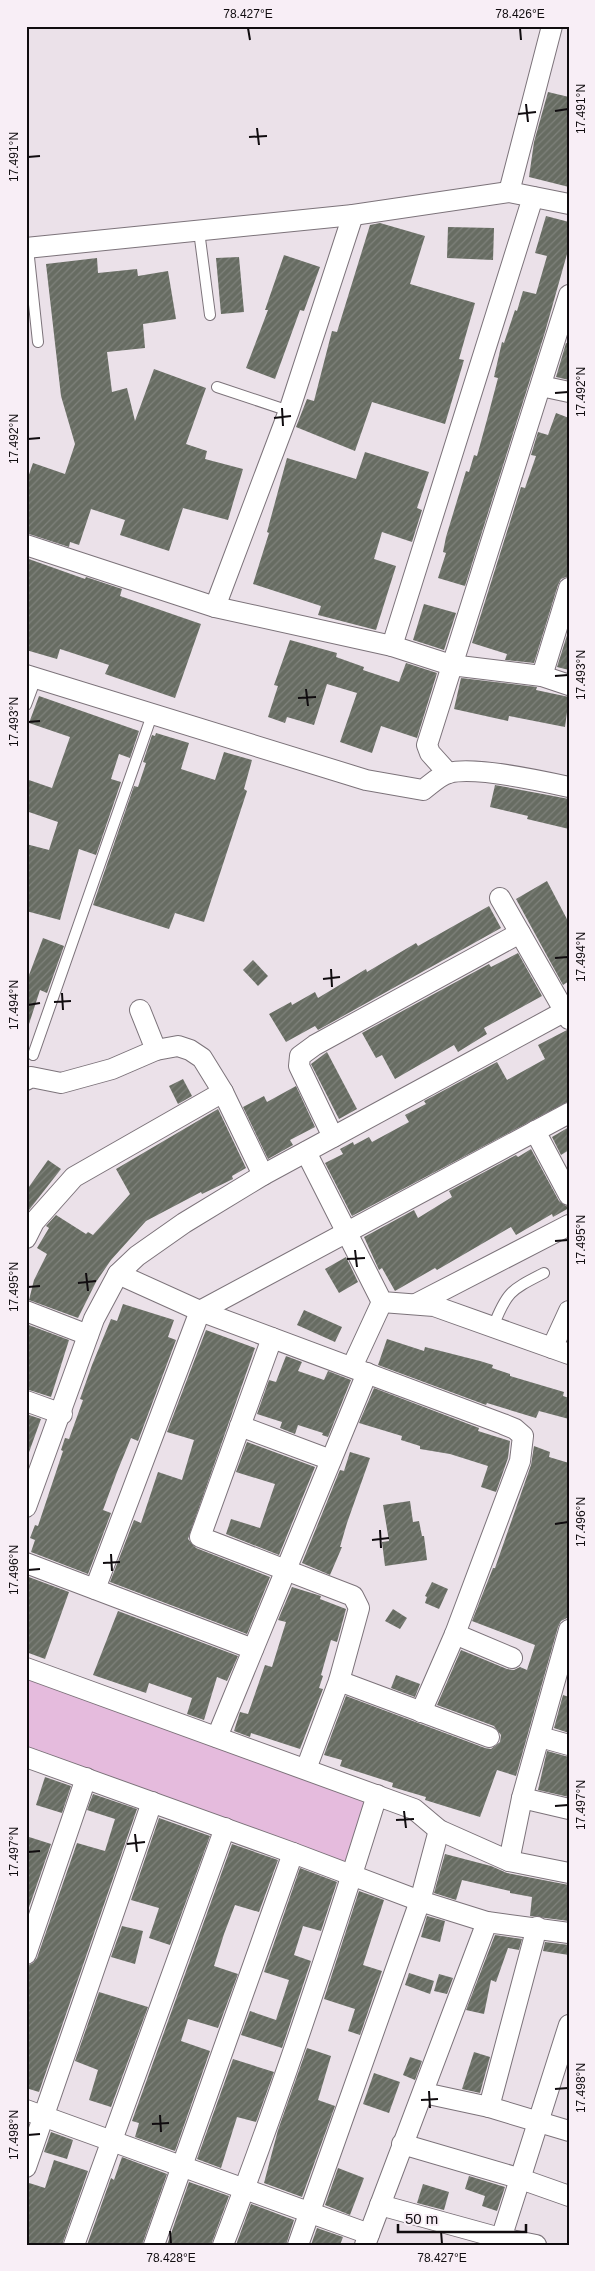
<svg xmlns="http://www.w3.org/2000/svg" width="595" height="2271" viewBox="0 0 595 2271" font-family="Arial,sans-serif">
	<style>
		.park { fill: #e5bbdd }
		.building { fill: url(#building-hatch) }
		.lines { fill: none; stroke-linecap: round; stroke-linejoin: round }
		.lane-casing { stroke: #7c737a; stroke-width: 12 }
		.street-casing { stroke: #7c737a; stroke-width: 22 }
		.lane { stroke: #fff; stroke-width: 10 }
		.street { stroke: #fff; stroke-width: 20 }
		.ticks { fill: none; stroke: #100c0f; stroke-width: 2 }
		.neatline { fill: none; stroke: #100c0f; stroke-width: 2 }
		.ticks-label { font-size: 12px; text-anchor: middle; fill: #100c0f }
	</style>
	<defs>
		<pattern id="building-hatch" width="6" height="6" patternUnits="userSpaceOnUse" patternTransform="scale(1.25)"><rect width="6" height="6" fill="#676c62"/><path d="M-1 1l2-2M0 6l6-6M5 7l2-2" fill="none" stroke="#7f827c"/></pattern>
	</defs>
	<rect width="100%" height="100%" fill="#ebe1e9"/>
	<path class="park" d="M26 1675 369 1802 347 1866 26 1751Z"/>
	<g class="building">
		<path d="M548 92 569 97V187L529 177 534 142Z"/>
		<path d="M546 216 569 222V247L545 332 465 586 438 578 446 553 443 552 446 537 466 471 469 472 474 455 477 456 488 416 498 378 494 377 502 342 504 343 515 310 517 311 523 291 536 294 547 256 535 253Z"/>
		<path d="M380 223 425 236 410 284 475 303 459 359 464 360 445 424 372 402 355 451 296 427 307 399 314 401 332 331 337 332 370 225Z"/>
		<path d="M448 227 494 228 493 260 447 258Z"/>
		<path d="M284 255 320 267 304 311 300 310 275 379 246 368 268 310H265Z"/>
		<path d="M239 257 244 312 221 314 216 258Z"/>
		<path d="M97 258 98 273 137 269 138 276 168 271 176 319 143 324 145 348 107 352 112 392 127 388 135 421 154 369 206 388 186 444 207 451 205 459 243 469 228 520 183 508 169 551 120 535 125 520 91 509 79 545 70 542 69 547 26 533V483L33 463 65 474 75 444 61 396 46 264Z"/>
		<path d="M566 343 569 344V380L556 377Z"/>
		<path d="M556 413 569 418V576L561 579 558 585 534 663 505 660 507 654 472 643 521 487 525 488 536 456 531 455 538 432 548 435Z"/>
		<path d="M365 452 429 472 417 508 422 510 412 542 382 532 374 559 396 566 376 630 318 615 321 606 253 584 269 533 267 532 287 458 356 479Z"/>
		<path d="M26 558 85 579 86 577 122 589 120 596 201 624 175 698 105 674 109 665 60 649 57 659 26 650Z"/>
		<path d="M424 604 456 613 444 650 413 640Z"/>
		<path d="M569 629V670L557 667Z"/>
		<path d="M290 640 337 653 336 657 364 667 363 670 399 682 406 663 437 673 417 738 381 726 372 753 340 742 357 693 327 684 314 725 287 717 285 723 268 717 278 686 274 685Z"/>
		<path d="M461 678 537 687 536 690 569 697 565 727 509 716 508 721 454 709Z"/>
		<path d="M39 696 139 731 130 758 119 754 111 779 121 782 96 855 79 849 60 920 26 911V844L49 850 58 822 26 811V779L52 788 70 737 29 723Z"/>
		<path d="M156 733 189 743 181 769 215 780 224 752 252 760 244 789 247 791 204 922 175 913 169 929 93 905 134 786 138 787 146 763 143 762 152 735 155 736Z"/>
		<path d="M495 785 569 799V829L527 819 528 816 490 807Z"/>
		<path d="M547 881 569 923V981L563 985 516 899Z"/>
		<path d="M489 906 501 928 318 1030 315 1026 286 1042 269 1014 291 1002 292 1005 315 992 318 998 366 969 367 972 416 943 418 946Z"/>
		<path d="M43 938 64 946 47 993 40 990 29 1024H26V983Z"/>
		<path d="M518 953 542 996 484 1028 487 1034 458 1052 454 1045 395 1079 382 1055 376 1058 362 1033 489 964 491 967Z"/>
		<path d="M253 960 268 976 258 986 243 970Z"/>
		<path d="M567 1030 569 1031V1101L352 1216 325 1163 343 1154 340 1149 353 1142 354 1145 369 1137 372 1142 409 1122 405 1115 426 1104 424 1101 497 1062 507 1080 545 1059 538 1045Z"/>
		<path d="M327 1052 357 1109 339 1119 311 1064Z"/>
		<path d="M183 1079 192 1096 178 1104 169 1086Z"/>
		<path d="M296 1086 315 1127 290 1140 293 1145 268 1159 243 1107 264 1096 267 1102Z"/>
		<path d="M218 1109 246 1168 232 1176 233 1179 202 1194 201 1192 146 1221 111 1260 96 1282 78 1318 29 1300 34 1280 47 1254 37 1248 49 1228 46 1226 56 1215 86 1234 88 1232 93 1235 130 1194 116 1169Z"/>
		<path d="M569 1127V1150L561 1155 552 1137Z"/>
		<path d="M531 1149 559 1201 569 1208 553 1217 552 1214 516 1235 511 1227 437 1270 435 1268 395 1291 382 1268 379 1270 364 1237 414 1210 418 1218 452 1197 449 1191 516 1155 518 1157Z"/>
		<path d="M48 1160 61 1169 29 1210 26 1207V1191Z"/>
		<path d="M346 1257 358 1282 339 1293 325 1269Z"/>
		<path d="M123 1304 174 1320 168 1337 176 1340 138 1441 131 1438 117 1472 103 1510 111 1513 88 1574 31 1552 35 1540 30 1538 35 1525 38 1526 63 1451 61 1450 65 1438 69 1439 83 1400 80 1399 92 1365 111 1319 117 1321Z"/>
		<path d="M304 1310 342 1327 335 1342 297 1325Z"/>
		<path d="M26 1324 69 1340 51 1397 26 1389Z"/>
		<path d="M206 1330 255 1348 188 1539 196 1548 270 1577 247 1634 110 1582 134 1520 141 1523 158 1472 182 1480 194 1440 167 1432Z"/>
		<path d="M387 1339 424 1351 425 1347 480 1361 493 1365 492 1368 510 1374V1376L564 1392 563 1396 569 1398V1419L539 1411 536 1418 487 1403 486 1405 378 1365Z"/>
		<path d="M286 1356 302 1362 298 1371 324 1380 328 1371 351 1380 328 1437 322 1435 323 1433 298 1425 295 1434 280 1428 282 1422 257 1414 269 1380 276 1382Z"/>
		<path d="M374 1388 479 1428 478 1431 510 1441 508 1458 496 1492 481 1487 488 1466 450 1454 420 1449V1446L401 1440 402 1436 359 1423Z"/>
		<path d="M26 1414 41 1419 28 1455H26Z"/>
		<path d="M247 1442 315 1467 279 1555 226 1534 231 1519 260 1528 275 1484 236 1472Z"/>
		<path d="M534 1446 550 1452 549 1457 569 1463V1614L567 1618 561 1621 558 1627 516 1776 497 1770 480 1817 425 1800 426 1797 392 1787 393 1783 340 1766 342 1760 324 1755 346 1696 485 1748 491 1749 500 1742 501 1735 494 1726 437 1705 461 1650 507 1669 514 1670 520 1667 527 1670 535 1645 472 1621 493 1568H495L531 1465Z"/>
		<path d="M350 1452 370 1458 347 1523 340 1547H342L330 1575 302 1563 340 1470 344 1471Z"/>
		<path d="M410 1501 413 1522 419 1521 422 1536H424L427 1560 385 1566 382 1542 389 1541 383 1505Z"/>
		<path d="M26 1576 69 1592 45 1659 26 1652Z"/>
		<path d="M432 1582 448 1589 439 1609 425 1603 427 1597 425 1596Z"/>
		<path d="M292 1587 321 1596 320 1599 346 1609 337 1642 331 1640 321 1675 323 1676 319 1688 323 1689 300 1749 251 1733 250 1737 234 1731 240 1712 248 1714 265 1665 272 1667 286 1622 278 1620Z"/>
		<path d="M393 1609 407 1618 400 1629 385 1621Z"/>
		<path d="M118 1611 238 1656 227 1681 217 1677 204 1720 187 1714 192 1698 149 1683 146 1693 93 1675Z"/>
		<path d="M396 1675 420 1684 415 1697 391 1688Z"/>
		<path d="M563 1695 569 1697V1733L554 1728Z"/>
		<path d="M547 1751 569 1757V1797L538 1790Z"/>
		<path d="M45 1777 71 1786 62 1813 36 1805Z"/>
		<path d="M93 1794 137 1809 39 2092 26 2088V1966L33 1963 37 1958 77 1843 105 1851 115 1819 87 1810Z"/>
		<path d="M159 1818 210 1836 170 1945 149 1938 159 1908 131 1900Z"/>
		<path d="M26 1836 51 1844 26 1916Z"/>
		<path d="M232 1844 278 1860 259 1912 235 1905 224 1934 214 1966 238 1974 218 2028 188 2019 181 2041 210 2051 175 2151 135 2137 139 2123 132 2121Z"/>
		<path d="M445 1854 491 1866 507 1873 569 1885V1921L530 1916 532 1897 510 1893V1891L462 1880 456 1900 434 1893Z"/>
		<path d="M300 1868 337 1882 321 1931 303 1926 294 1955 311 1961 282 2048 241 2035 250 2011 276 2020 289 1980 264 1972Z"/>
		<path d="M359 1891 384 1900 363 1965 382 1971 360 2035 348 2031 355 2009 324 1999Z"/>
		<path d="M427 1916 445 1921 440 1942 421 1937Z"/>
		<path d="M122 1926 143 1931 135 1964 111 1957Z"/>
		<path d="M495 1935 522 1939 519 1950 508 1948 496 1982 491 1980 484 2014 466 2010Z"/>
		<path d="M545 1942 569 1945V1955L543 1951Z"/>
		<path d="M409 1973 434 1981 430 1994 405 1985Z"/>
		<path d="M439 1974 453 1978 447 1994 434 1991Z"/>
		<path d="M99 1992 148 2007 111 2107 89 2100 98 2070 75 2061Z"/>
		<path d="M307 2048 331 2056 318 2100 335 2106 302 2197 264 2183 278 2130Z"/>
		<path d="M474 2052 490 2057 480 2093 462 2089Z"/>
		<path d="M410 2057 422 2061 415 2080 403 2075Z"/>
		<path d="M233 2059 274 2072 256 2122 237 2117 221 2168 197 2159Z"/>
		<path d="M374 2073 400 2082 389 2113 363 2104Z"/>
		<path d="M51 2132 73 2140 67 2159 44 2152Z"/>
		<path d="M122 2157 167 2174 142 2245H87L111 2178 114 2180Z"/>
		<path d="M54 2160 88 2171 62 2245H26V2182L45 2188Z"/>
		<path d="M338 2168 364 2178 350 2215 325 2205Z"/>
		<path d="M469 2176 505 2187 497 2211 482 2206 485 2196 465 2189Z"/>
		<path d="M189 2182 229 2196 211 2245H167Z"/>
		<path d="M423 2184 449 2192 444 2210 417 2203Z"/>
		<path d="M251 2204 294 2220 286 2245H236Z"/>
		<path d="M317 2228 343 2237 340 2245H311Z"/>
	</g>
	<g class="lines">
		<defs>
			<g id="lane">
				<path d="M199 231 210 315"/>
				<path d="M28 248 38 342"/>
				<path d="M217 387 289 411"/>
				<path d="M26 705 36 678"/>
				<path d="M33 1055 152 715"/>
				<path d="M493 1327C507 1291 511 1290 544 1273"/>
			</g>
			<g id="street">
				<path d="M509 192 552 26"/>
				<path d="M26 248 353 215 509 192 569 204"/>
				<path d="M541 386 569 392"/>
				<path d="M26 545 215 607 392 646 451 665 542 676 569 685"/>
				<path d="M215 607 289 411 353 215"/>
				<path d="M392 646 533 197"/>
				<path d="M26 675 366 780 423 790C430 785 440 775 449 773 474 766 542 781 569 787"/>
				<path d="M542 676 569 588"/>
				<path d="M448 773 430 753 427 745 569 295"/>
				<path d="M500 898 569 1019"/>
				<path d="M140 1010 156 1050"/>
				<path d="M26 1080 31 1077 61 1083 112 1069 156 1050 178 1046 190 1050 202 1058 223 1092 263 1175"/>
				<path d="M535 1131 569 1195"/>
				<path d="M333 1137 299 1066 300 1056 315 1045 520 933"/>
				<path d="M306 1152 382 1302 434 1306 569 1354"/>
				<path d="M26 1238 34 1222 74 1177 223 1092"/>
				<path d="M118 1274 200 1311 503 1424 515 1429 523 1436 520 1461 455 1634 421 1712"/>
				<path d="M416 1304 569 1225"/>
				<path d="M26 1311 88 1335"/>
				<path d="M272 1338 200 1537 353 1596 359 1608 339 1681 306 1769"/>
				<path d="M552 1348 569 1311"/>
				<path d="M352 1367 382 1302"/>
				<path d="M26 1401 62 1414"/>
				<path d="M240 1426 331 1460"/>
				<path d="M26 1507 94 1319 118 1274 137 1256 184 1223 263 1175 569 1009"/>
				<path d="M26 1563 253 1649"/>
				<path d="M95 1589 200 1311 569 1113"/>
				<path d="M455 1634 512 1658"/>
				<path d="M26 1668 414 1809 439 1830 509 1861 569 1873"/>
				<path d="M339 1681 489 1737"/>
				<path d="M217 1737 367 1373"/>
				<path d="M540 1737 569 1745"/>
				<path d="M26 1757 293 1853 420 1901 487 1922 569 1933"/>
				<path d="M522 1798 569 1809"/>
				<path d="M509 1861 522 1798 569 1630"/>
				<path d="M26 1954 86 1778"/>
				<path d="M424 2093 489 2107 569 2131"/>
				<path d="M489 2107 537 1927"/>
				<path d="M26 2110 369 2234"/>
				<path d="M402 2144 518 2178 569 2196"/>
				<path d="M26 2167 152 1802"/>
				<path d="M380 2205 500 2238 536 2245"/>
				<path d="M74 2245 225 1828"/>
				<path d="M154 2245 293 1853"/>
				<path d="M223 2245C280 2097 330 1946 377 1795"/>
				<path d="M298 2245 420 1901 439 1830"/>
				<path d="M365 2245 487 1922"/>
				<path d="M499 2245 569 2025"/>
			</g>
		</defs>
		<use href="#lane" class="lane-casing"/>
		<use href="#street" class="street-casing"/>
		<use href="#lane" class="lane"/>
		<use href="#street" class="street"/>
	</g>
	<path class="ticks" d="M248 28 250 40M520 28 521 40M526 104 528 122M555 111 568 109M518 114 536 112M257 128 259 145M249 137 267 136M28 157 40 156M555 393 568 392M282 408 283 426M274 418 291 416M28 439 40 438M555 676 568 675M306 689 308 706M298 698 316 697M28 722 40 721M555 958 568 957M331 969 332 987M323 979 340 977M62 993 63 1010M54 1002 71 1001M28 1005 40 1003M555 1241 568 1240M355 1250 357 1267M347 1259 365 1258M86 1273 88 1291M78 1283 96 1281M28 1287 40 1286M555 1524 568 1522M380 1530 381 1548M372 1540 389 1538M111 1554 112 1571M103 1563 120 1562M28 1570 40 1569M555 1806 568 1805M404 1811 406 1828M396 1820 414 1819M135 1834 137 1852M127 1844 145 1842M28 1852 40 1851M555 2089 568 2088M429 2091 430 2108M421 2100 438 2099M160 2115 161 2132M152 2124 169 2123M28 2135 40 2134M170 2231 171 2244M441 2231 442 2244"/>
	<rect width="595" height="2271" fill="none" stroke="#f8eef6" stroke-width="55"/>
	<path d="M398 2224v8h128v-8" fill="none" stroke="#100c0f" stroke-width="2.5"/>
	<text x="405" y="2224" font-size="15" fill="#100c0f" stroke="#f8eef6" stroke-width="4" paint-order="stroke">50 m</text>
	<rect x="28" y="28" width="540" height="2216" class="neatline"/>
	<g class="ticks-label">
		<text x="248" y="18">78.427°E</text>
		<text x="520" y="18">78.426°E</text>
		<text transform="translate(581 109) rotate(-90)" y="4">17.491°N</text>
		<text transform="translate(14 157) rotate(-90)" y="4">17.491°N</text>
		<text transform="translate(581 392) rotate(-90)" y="4">17.492°N</text>
		<text transform="translate(14 439) rotate(-90)" y="4">17.492°N</text>
		<text transform="translate(581 675) rotate(-90)" y="4">17.493°N</text>
		<text transform="translate(14 722) rotate(-90)" y="4">17.493°N</text>
		<text transform="translate(581 957) rotate(-90)" y="4">17.494°N</text>
		<text transform="translate(14 1005) rotate(-90)" y="4">17.494°N</text>
		<text transform="translate(581 1240) rotate(-90)" y="4">17.495°N</text>
		<text transform="translate(14 1287) rotate(-90)" y="4">17.495°N</text>
		<text transform="translate(581 1522) rotate(-90)" y="4">17.496°N</text>
		<text transform="translate(14 1570) rotate(-90)" y="4">17.496°N</text>
		<text transform="translate(581 1805) rotate(-90)" y="4">17.497°N</text>
		<text transform="translate(14 1852) rotate(-90)" y="4">17.497°N</text>
		<text transform="translate(581 2088) rotate(-90)" y="4">17.498°N</text>
		<text transform="translate(14 2135) rotate(-90)" y="4">17.498°N</text>
		<text x="171" y="2262">78.428°E</text>
		<text x="442" y="2262">78.427°E</text>
	</g>
</svg>
